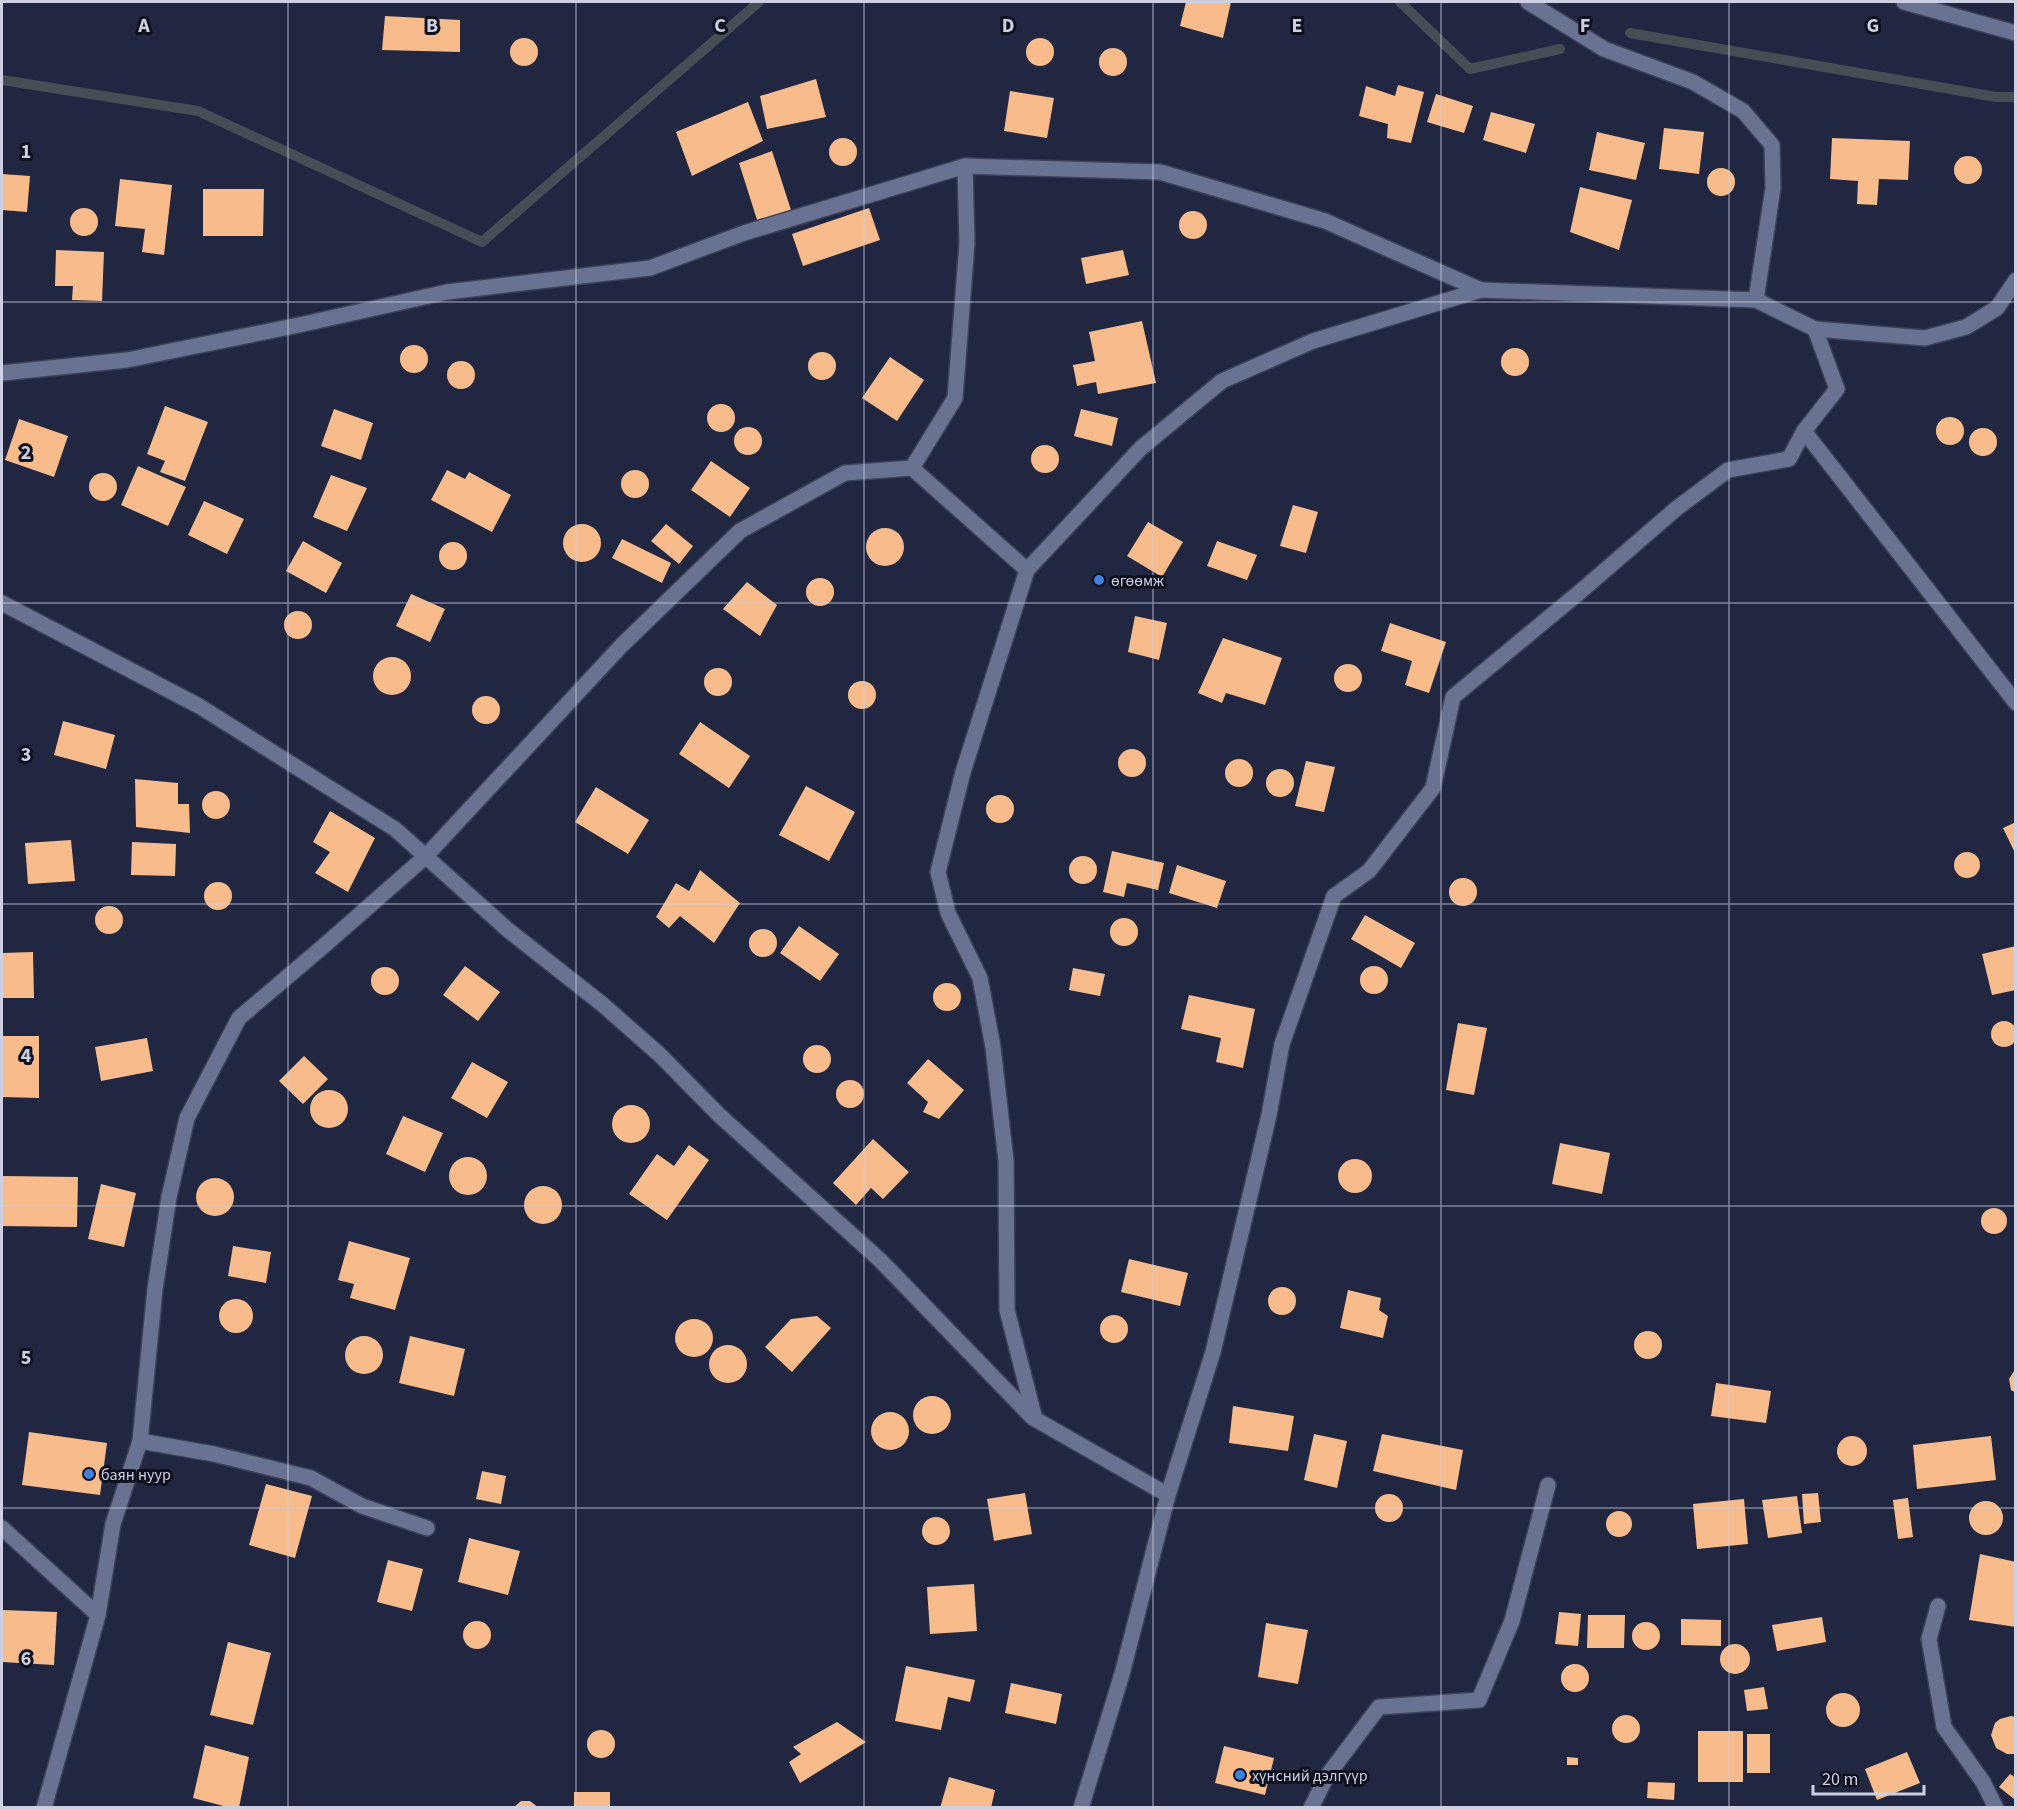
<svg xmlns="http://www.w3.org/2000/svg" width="2017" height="1809" viewBox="0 0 2017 1809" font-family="'Source Sans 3',sans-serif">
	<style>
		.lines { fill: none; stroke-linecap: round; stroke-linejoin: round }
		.stream { stroke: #444e54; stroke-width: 10 }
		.building { fill: #f8bc8c }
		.minor-casing { stroke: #3d4158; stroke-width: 18 }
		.minor { stroke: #6a7291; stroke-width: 15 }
		.grid { fill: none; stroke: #ccd0e2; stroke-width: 1.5; stroke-opacity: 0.55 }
		.shop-dot { fill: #3f7fe0; stroke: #0e111d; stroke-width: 2 }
		.labels { text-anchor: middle; stroke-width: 6; stroke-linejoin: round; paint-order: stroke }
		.poi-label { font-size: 16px; fill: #ccd0e2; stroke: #0e111d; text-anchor: start }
		.grid-label { font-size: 20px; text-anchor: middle; font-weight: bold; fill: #ccd0e2; stroke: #0e111d; stroke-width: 6; stroke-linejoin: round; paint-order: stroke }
	</style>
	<rect width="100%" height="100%" fill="#212741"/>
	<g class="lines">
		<g class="stream">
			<path d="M1400 2 1470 69 1560 49"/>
			<path d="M1630 33 1996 97H2016"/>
			<path d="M2 80 198 111 482 242 759 2"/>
		</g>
	</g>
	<g class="building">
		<path d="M1186 2H1231L1223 38 1180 26Z"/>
		<path d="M385 16 460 20V52L382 50Z"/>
		<circle cx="1040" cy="52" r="14"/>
		<circle cx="524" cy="52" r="14"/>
		<circle cx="1113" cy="62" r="14"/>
		<path d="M816 79 826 117 767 129 760 96Z"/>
		<path d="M1398 85 1424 92 1411 143 1387 138 1388 124 1359 116 1366 86 1395 96Z"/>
		<path d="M1010 91 1054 98 1047 138 1004 131Z"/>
		<path d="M1436 94 1473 106 1464 133 1427 122Z"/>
		<path d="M748 102 763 141 692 176 676 132Z"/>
		<path d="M1491 112 1535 124 1526 153 1483 140Z"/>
		<path d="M1664 128 1704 132 1699 174 1659 169Z"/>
		<path d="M1597 132 1645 143 1636 180 1589 170Z"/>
		<path d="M1832 138 1910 141 1908 180 1879 179 1877 205 1857 204 1858 181 1830 179Z"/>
		<circle cx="843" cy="152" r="14"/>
		<path d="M772 151 791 210 758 223 739 163Z"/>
		<circle cx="1968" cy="170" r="14"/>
		<circle cx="1721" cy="182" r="14"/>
		<path d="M2 174 30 176 27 212 2 210Z"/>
		<path d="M120 179 172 185 164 255 142 252 145 229 115 226Z"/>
		<path d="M1580 187 1632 200 1619 250 1570 232Z"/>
		<path d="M203 189H264L263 236H203Z"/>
		<path d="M869 208 880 240 803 266 792 234Z"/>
		<circle cx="84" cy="222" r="14"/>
		<circle cx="1193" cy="225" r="14"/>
		<path d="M56 250 104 252 102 301 72 300 73 286H55Z"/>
		<path d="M1123 250 1129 275 1086 284 1081 258Z"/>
		<path d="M1142 321 1156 383 1098 394 1096 382 1077 386 1073 365 1095 361 1089 332Z"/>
		<circle cx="414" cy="359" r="14"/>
		<circle cx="1515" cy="362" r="14"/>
		<circle cx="822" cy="366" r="14"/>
		<path d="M890 357 924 380 897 421 862 398Z"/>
		<circle cx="461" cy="375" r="14"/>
		<circle cx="721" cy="418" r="14"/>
		<path d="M165 406 208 422 185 481 160 472 165 461 147 454Z"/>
		<path d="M334 409 373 423 361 460 321 446Z"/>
		<path d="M1081 409 1118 418 1112 446 1074 436Z"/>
		<circle cx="1950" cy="431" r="14"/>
		<path d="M19 419 68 436 54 477 5 460Z"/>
		<circle cx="748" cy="441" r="14"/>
		<circle cx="1983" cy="442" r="14"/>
		<circle cx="1045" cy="459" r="14"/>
		<path d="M711 461 750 488 730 517 691 490Z"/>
		<path d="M138 466 186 487 168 526 121 505Z"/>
		<path d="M447 470 465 479 469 472 511 495 492 532 431 500Z"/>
		<circle cx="635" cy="484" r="14"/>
		<circle cx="103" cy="487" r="14"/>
		<path d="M331 475 367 488 347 531 313 517Z"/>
		<path d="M204 501 244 519 227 554 188 535Z"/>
		<path d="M1293 505 1318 512 1306 553 1280 546Z"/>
		<path d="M1148 522 1183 542 1162 577 1127 556Z"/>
		<circle cx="582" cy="543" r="19"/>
		<path d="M666 524 693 546 679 564 651 541Z"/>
		<circle cx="885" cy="547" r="19"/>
		<path d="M622 539 671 563 662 583 612 558Z"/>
		<path d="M303 541 342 563 326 593 286 571Z"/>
		<path d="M1217 541 1257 555 1247 580 1207 566Z"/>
		<circle cx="453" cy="556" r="14"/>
		<circle cx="820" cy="592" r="14"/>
		<path d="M747 582 777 605 760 636 723 609Z"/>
		<path d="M411 594 445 609 430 642 396 626Z"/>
		<circle cx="298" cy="625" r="14"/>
		<path d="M1135 616 1167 623 1159 660 1128 652Z"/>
		<path d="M1390 623 1446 642 1429 693 1405 685 1412 661 1381 651Z"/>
		<path d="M1223 638 1282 658 1265 705 1226 693 1222 703 1198 693Z"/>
		<circle cx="392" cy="676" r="19"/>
		<circle cx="1348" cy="678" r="14"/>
		<circle cx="718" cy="682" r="14"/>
		<circle cx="862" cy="695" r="14"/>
		<circle cx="486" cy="710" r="14"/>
		<path d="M63 721 115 735 106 769 54 755Z"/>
		<path d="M700 722 750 756 729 788 679 754Z"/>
		<circle cx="1132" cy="763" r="14"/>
		<circle cx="1239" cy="773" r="14"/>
		<path d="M1306 761 1335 767 1324 812 1295 806Z"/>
		<circle cx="1280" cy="783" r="14"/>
		<path d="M135 779 178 783V804H189L190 833 136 827Z"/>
		<path d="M806 786 855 812 829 861 779 835Z"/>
		<path d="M596 787 649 820 628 854 575 822Z"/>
		<circle cx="216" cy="805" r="14"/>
		<circle cx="1000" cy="809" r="14"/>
		<path d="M330 811 375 838 348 892 315 873 330 852 313 842Z"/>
		<path d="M2016 822V855L2003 828Z"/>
		<path d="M71 840 75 881 28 884 25 843Z"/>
		<path d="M132 842 176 844 175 876 131 875Z"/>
		<path d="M1112 851 1164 863 1158 890 1127 883 1124 897 1103 892Z"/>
		<circle cx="1967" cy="865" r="13"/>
		<circle cx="1083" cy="870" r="14"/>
		<path d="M1177 865 1226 881 1217 908 1169 893Z"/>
		<path d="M700 870 740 903 714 943 680 916 669 928 656 917 676 883 689 891Z"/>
		<circle cx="1463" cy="892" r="14"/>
		<circle cx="218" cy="896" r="14"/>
		<circle cx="109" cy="920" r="14"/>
		<path d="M1365 915 1415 943 1401 968 1351 939Z"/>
		<circle cx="1124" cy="932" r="14"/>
		<path d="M799 926 839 954 820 981 780 953Z"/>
		<circle cx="763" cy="943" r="14"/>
		<path d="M2016 946V990L1992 995 1982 954Z"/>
		<path d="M33 952 34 998H2V953Z"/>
		<path d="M465 966 500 992 478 1021 443 995Z"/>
		<circle cx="1374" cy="980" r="14"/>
		<circle cx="385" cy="981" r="14"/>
		<path d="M1073 968 1105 974 1100 996 1069 990Z"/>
		<circle cx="947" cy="997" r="14"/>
		<path d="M1189 995 1255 1009 1243 1068 1216 1062 1221 1038 1181 1029Z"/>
		<circle cx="2004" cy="1034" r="13"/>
		<path d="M1458 1023 1487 1028 1474 1095 1446 1090Z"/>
		<path d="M2 1036H39V1098L2 1097Z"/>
		<path d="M147 1038 153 1071 101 1081 95 1047Z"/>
		<circle cx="817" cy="1059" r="14"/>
		<path d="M304 1056 328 1079 303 1104 279 1081Z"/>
		<path d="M928 1059 964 1090 939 1119 923 1112 928 1102 907 1083Z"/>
		<path d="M472 1062 508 1082 487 1118 451 1098Z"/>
		<circle cx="850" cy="1094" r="14"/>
		<circle cx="329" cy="1109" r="19"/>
		<circle cx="631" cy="1124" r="19"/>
		<path d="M403 1116 443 1133 425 1172 386 1154Z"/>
		<path d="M873 1139 909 1172 883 1199 871 1188 856 1205 833 1183Z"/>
		<path d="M1560 1143 1610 1153 1602 1194 1552 1184Z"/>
		<path d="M689 1145 709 1160 667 1220 629 1194 657 1154 674 1166Z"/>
		<circle cx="468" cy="1176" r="19"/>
		<circle cx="1355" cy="1176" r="17"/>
		<path d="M2 1176 78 1177 77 1227 2 1226Z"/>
		<circle cx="215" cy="1197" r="19"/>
		<path d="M101 1184 136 1193 124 1247 88 1239Z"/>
		<circle cx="543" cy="1205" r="19"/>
		<circle cx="1994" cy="1221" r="13"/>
		<path d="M349 1241 410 1258 395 1310 350 1298 354 1284 338 1280Z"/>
		<path d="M233 1246 271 1252 266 1283 228 1276Z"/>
		<path d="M1129 1259 1188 1273 1180 1306 1121 1292Z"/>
		<circle cx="1282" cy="1301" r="14"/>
		<path d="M1348 1290 1381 1298 1379 1310 1388 1316 1383 1338 1340 1328Z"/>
		<circle cx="236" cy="1316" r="17"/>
		<circle cx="1114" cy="1329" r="14"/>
		<path d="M817 1316 831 1328 792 1372 765 1347 791 1319Z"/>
		<circle cx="694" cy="1338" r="19"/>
		<circle cx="1648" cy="1345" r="14"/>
		<circle cx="364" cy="1355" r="19"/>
		<path d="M410 1336 465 1349 454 1396 399 1383Z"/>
		<circle cx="728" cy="1364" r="19"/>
		<path d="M2016 1368V1393L2011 1390 2009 1379Z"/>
		<path d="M1716 1383 1771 1391 1766 1423 1711 1416Z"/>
		<circle cx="932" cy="1415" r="19"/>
		<path d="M1233 1406 1294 1416 1288 1451 1229 1443Z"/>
		<circle cx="890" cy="1431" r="19"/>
		<path d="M29 1432 107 1443 100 1495 22 1485Z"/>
		<path d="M1314 1434 1347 1441 1337 1488 1304 1480Z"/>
		<path d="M1382 1434 1463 1450 1456 1490 1373 1471Z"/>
		<path d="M1991 1436 1996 1480 1917 1489 1913 1445Z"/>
		<circle cx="1852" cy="1451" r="15"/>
		<path d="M482 1471 506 1476 501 1504 476 1499Z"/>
		<path d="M266 1484 312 1496 295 1558 249 1545Z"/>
		<path d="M1025 1493 1032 1534 994 1541 987 1499Z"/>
		<path d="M1818 1493 1821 1522 1804 1524 1802 1494Z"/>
		<circle cx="1389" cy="1508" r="14"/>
		<path d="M1797 1496 1802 1533 1768 1538 1762 1500Z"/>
		<path d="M1908 1498 1913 1537 1898 1539 1893 1500Z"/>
		<path d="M1744 1499 1748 1544 1697 1549 1693 1504Z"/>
		<circle cx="1986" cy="1518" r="17"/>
		<circle cx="1619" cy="1524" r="13"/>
		<circle cx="936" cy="1531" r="14"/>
		<path d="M469 1538 520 1551 508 1595 458 1582Z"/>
		<path d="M1980 1554 2016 1562V1627L1969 1620Z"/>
		<path d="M388 1560 423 1569 412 1611 377 1602Z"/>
		<path d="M974 1584 977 1631 930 1634 927 1587Z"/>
		<path d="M2 1610 57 1612 54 1665 2 1662Z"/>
		<path d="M1559 1612 1581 1614 1578 1646 1555 1644Z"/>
		<path d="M1588 1615H1625L1624 1648H1587Z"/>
		<path d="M1822 1617 1826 1642 1777 1651 1772 1625Z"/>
		<path d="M1681 1619 1721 1620V1646L1681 1645Z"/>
		<circle cx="477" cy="1635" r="14"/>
		<circle cx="1646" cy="1636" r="14"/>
		<path d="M1266 1623 1308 1630 1298 1684 1258 1677Z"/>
		<path d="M228 1642 271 1653 253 1725 210 1715Z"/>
		<circle cx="1735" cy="1659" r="15"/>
		<circle cx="1575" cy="1678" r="14"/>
		<path d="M906 1666 975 1680 970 1702 948 1697 941 1730 895 1721Z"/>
		<path d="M1011 1683 1062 1694 1056 1724 1005 1713Z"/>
		<path d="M1764 1687 1768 1709 1747 1711 1744 1690Z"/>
		<circle cx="1843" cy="1710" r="17"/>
		<circle cx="1626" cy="1729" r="14"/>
		<path d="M2011 1716 2016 1717V1754H2007L1996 1748 1991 1735 1995 1723 2000 1719Z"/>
		<path d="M837 1722 866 1742 800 1783 789 1762 801 1754 793 1747Z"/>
		<circle cx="601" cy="1744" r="14"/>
		<rect x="1698" y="1731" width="45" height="51"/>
		<rect x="1747" y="1734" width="23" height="39"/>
		<path d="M205 1745 249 1757 239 1808H231L193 1798Z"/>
		<path d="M1224 1746 1274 1758 1265 1795 1215 1783Z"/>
		<path d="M1907 1752 1920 1783 1877 1800 1865 1769Z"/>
		<path d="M1567 1757 1578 1758V1765H1567Z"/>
		<path d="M2010 1774 2016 1778 2014 1799 1999 1787Z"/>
		<path d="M949 1777 995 1790 991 1808H940Z"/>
		<path d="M1648 1782 1675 1783 1674 1800 1647 1798Z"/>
		<rect x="574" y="1792" width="36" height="16"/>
		<path d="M521 1801H530L539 1808H513Z"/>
	</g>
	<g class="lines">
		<defs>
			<g id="minor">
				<path d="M1528 2 1604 49 1693 82 1743 111 1772 145 1773 188 1756 300"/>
				<path d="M1904 2 2016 33"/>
				<path d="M1815 329 1925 338 1966 327 1997 308 2016 280"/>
				<path d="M2 373 127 360 299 325 447 292 650 268 744 233 965 166 1160 172 1325 221 1481 290"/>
				<path d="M1804 431 2016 703"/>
				<path d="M912 468 1027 570"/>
				<path d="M2 603 199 706 395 829 508 930 602 1004 660 1055 719 1115 880 1260 1033 1418"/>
				<path d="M140 1441 214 1454 311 1478 362 1506 427 1528"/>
				<path d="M2 1528 98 1615"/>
				<path d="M1938 1606 1929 1639 1944 1727 1983 1782 1996 1808"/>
				<path d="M44 1808 98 1615 113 1524 140 1441 155 1289 169 1197 187 1118 239 1018 326 944 425 857 622 645 740 531 845 473 912 468 955 398 967 243 965 166"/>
				<path d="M1081 1808 1122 1674 1168 1495 1213 1352 1269 1115 1282 1044 1334 896 1369 871 1433 788 1453 697 1581 591 1677 508 1728 470 1789 459 1804 431 1837 389 1815 329 1756 300 1481 290 1313 341 1222 381 1141 448 1027 570 963 772 938 872 948 913 980 978 993 1047 1006 1161 1007 1310 1035 1419 1168 1495"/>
				<path d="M1311 1808 1327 1776 1379 1707 1479 1700 1512 1621 1548 1485"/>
			</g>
		</defs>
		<use href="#minor" class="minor-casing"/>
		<use href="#minor" class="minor"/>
	</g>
	<path class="grid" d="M288 2V1808M576 2V1808M864 2V1808M1153 2V1808M1441 2V1808M1729 2V1808M2 302H2016M2 603H2016M2 904H2016M2 1206H2016M2 1508H2016"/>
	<g class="shop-dot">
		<circle cx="1099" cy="580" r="6"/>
		<circle cx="89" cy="1474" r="6"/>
		<circle cx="1240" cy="1775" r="6"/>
	</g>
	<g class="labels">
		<g class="poi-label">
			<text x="1111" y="586">өгөөмж</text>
			<text x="101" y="1480">баян нуур</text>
			<text x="1252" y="1781">хүнсний дэлгүүр</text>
		</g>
	</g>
	<g class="grid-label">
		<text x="144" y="32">A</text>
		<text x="432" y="32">B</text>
		<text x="720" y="32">C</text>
		<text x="1008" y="32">D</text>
		<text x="1297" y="32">E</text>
		<text x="1585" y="32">F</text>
		<text x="1873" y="32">G</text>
		<text x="26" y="158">1</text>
		<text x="26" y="459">2</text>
		<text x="26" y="761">3</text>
		<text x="26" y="1062">4</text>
		<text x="26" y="1364">5</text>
		<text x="26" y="1665">6</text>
	</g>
	<rect width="2017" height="1809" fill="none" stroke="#ccd0e2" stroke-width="6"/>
	<path d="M1813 1785v9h111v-9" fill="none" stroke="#ccd0e2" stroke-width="3"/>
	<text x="1822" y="1785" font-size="18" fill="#ccd0e2" stroke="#0e111d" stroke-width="4.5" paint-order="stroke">20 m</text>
</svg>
